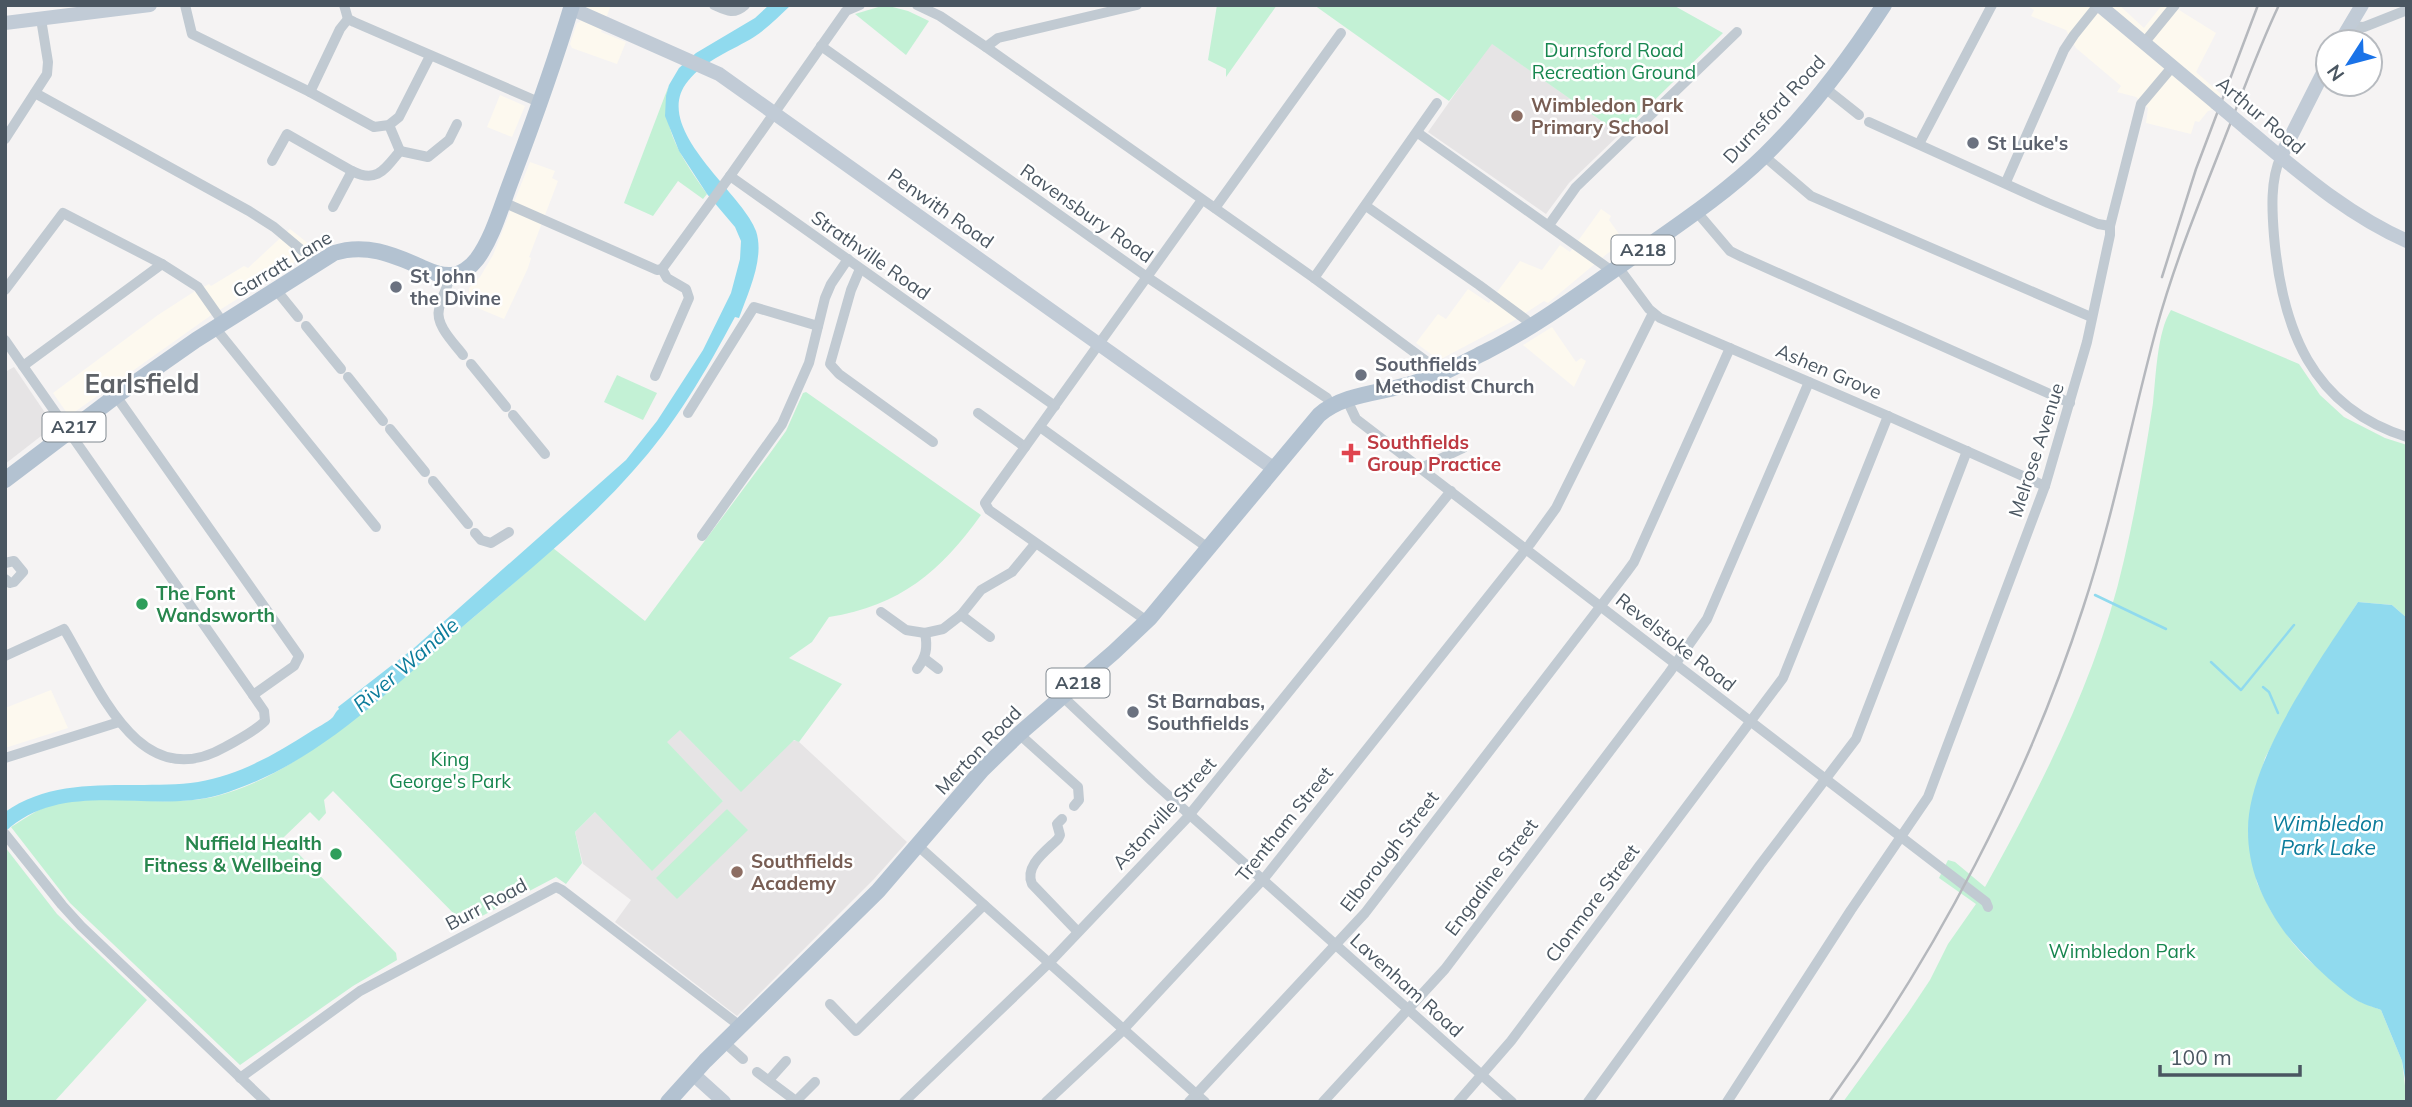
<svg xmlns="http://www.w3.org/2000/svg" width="2412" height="1107" viewBox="0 0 2412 1107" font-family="Mulish,sans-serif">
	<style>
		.commercial { fill: #fdf9ef }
		.education { fill: #e6e4e5 }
		.green { fill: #c3f1d5 }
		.water { fill: #90daee }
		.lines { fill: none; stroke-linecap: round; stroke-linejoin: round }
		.stream { stroke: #90daee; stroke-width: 2.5 }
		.street { stroke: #c1cad2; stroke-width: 10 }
		.secondary { stroke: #c1cbd6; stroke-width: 14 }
		.primary { stroke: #b3c2d1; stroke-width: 16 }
		.rail { stroke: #b5b8bd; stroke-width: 2.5 }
		.secondary-bridge { stroke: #c1cbd6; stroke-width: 14 }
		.education-dot { fill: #8d6e63; stroke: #fff; stroke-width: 2.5 }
		.worship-dot { fill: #6b7280; stroke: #fff; stroke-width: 2.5 }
		.health-dot { fill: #e0444e; stroke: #fff; stroke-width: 2.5 }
		.leisure-dot { fill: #2e9e5b; stroke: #fff; stroke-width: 2.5 }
		.labels { text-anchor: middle; stroke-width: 5; stroke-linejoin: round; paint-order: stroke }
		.shield { fill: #fff; stroke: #808990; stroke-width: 2 }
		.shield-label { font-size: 18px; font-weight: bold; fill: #4a5661 }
		.park-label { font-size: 19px; fill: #17864f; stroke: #fff }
		.education-label { font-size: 19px; font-weight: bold; fill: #785e54; stroke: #fff; text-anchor: start }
		.street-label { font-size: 19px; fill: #4a5661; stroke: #fff }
		.worship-label { font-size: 19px; font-weight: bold; fill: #5b616d; stroke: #fff; text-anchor: start }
		.health-label { font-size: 19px; font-weight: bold; fill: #be3a42; stroke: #fff; text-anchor: start }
		.leisure-label { font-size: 19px; font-weight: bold; fill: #27864d; stroke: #fff; text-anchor: start }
		.water-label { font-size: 21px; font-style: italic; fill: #0c7c9b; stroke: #fff }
		.district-label { font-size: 26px; font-weight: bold; fill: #5f6368; stroke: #fff }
	</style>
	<rect width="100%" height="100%" fill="#f5f3f3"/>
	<g class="commercial">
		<path d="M583 5H611L601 32 626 42 617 64 572 48 570 44 577 23 580 22Z"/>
		<path d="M2026 5H2119L2144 28 2162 5H2171L2216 33 2196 72 2221 94 2212 110 2208 111 2199 122 2195 121 2191 134 2146 123 2148 108 2136 97 2117 92 2121 86 2076 48 2066 30 2031 16 2034 10Z"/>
		<path d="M500 95 525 106 512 137 487 127Z"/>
		<path d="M530 162 555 171 552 178 558 181 529 257 531 258 528 268 504 319 468 304 469 288 480 277 493 255Z"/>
		<path d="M1601 209 1611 216 1609 220 1628 247 1625 249 1619 246 1608 253 1548 303 1544 301 1513 321 1439 360 1416 343 1438 314 1446 319 1468 289 1489 303 1520 261 1542 270 1560 245 1570 252Z"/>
		<path d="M290 229 314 248 263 285 261 284 210 316 69 416 53 393 158 315 192 293 209 284 211 286 244 266 248 268Z"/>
		<path d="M1552 327 1576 362 1581 358 1586 361 1574 387 1523 345Z"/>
		<path d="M51 690 68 728 5 748V708Z"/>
	</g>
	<g class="education">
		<path d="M1491 43 1620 134 1569 183 1546 214 1428 132Z"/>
		<path d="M14 367 54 426 5 464V372Z"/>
		<path d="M679 729 798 741 907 842 874 879 737 1016 615 922 631 900 583 864 575 832 595 812 723 801 666 742Z"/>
	</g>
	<g class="green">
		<path d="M885 5 908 11 929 21 906 55 855 14Z"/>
		<path d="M1217 5H1277L1226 77V69L1208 60Z"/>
		<path d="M1314 5H1673L1723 33 1620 134 1492 44 1449 101Z"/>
		<path d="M669 85C658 126 684 161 707 194L703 199 678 181 653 216 624 203Z"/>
		<path d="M2171 310 2299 364 2320 395 2344 417 2385 438 2407 445V618L2392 605 2358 602 2300 692 2265 758 2250 812 2248 831 2257 883 2272 913 2292 942 2306 958 2356 1000 2381 1010 2402 1061 2407 1102H1843L1908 1013 1930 980 1948 944 1976 904 1939 878 1948 860 1955 862 1985 887C2042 785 2098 675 2124 560 2136 508 2145 456 2153 403 2156 377 2157 332 2171 310Z"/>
		<path d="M617 375 657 393 643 420 604 402Z"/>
		<path d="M806 392 981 515C941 571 900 606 829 617L812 642 789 658 842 684 799 742 794 740 741 792 680 730 667 742 723 801 652 871 595 812 575 832 582 863 566 884 556 877 465 925 333 791 324 800 326 813 319 821 310 812 283 838 396 953 397 960 353 986 240 1065 70 903 11 827C21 821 32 813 43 808 96 789 161 810 217 796 291 776 342 726 399 679 451 636 503 594 553 548L645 621 768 456 786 431 803 393Z"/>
		<path d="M727 809 748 830 677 899 656 878Z"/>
		<path d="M5 847 57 914 147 1000 54 1102H5Z"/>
	</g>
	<g class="water">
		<path d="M769 5H791C779 16 768 28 754 37 733 50 705 60 688 81 649 128 743 193 756 231 765 258 748 293 739 318L735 317C706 371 675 425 633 471 584 527 518 579 461 628 387 692 316 766 219 795 150 815 63 777 5 832V812C61 772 134 791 198 782 239 775 276 754 310 732 317 727 327 723 333 717 335 714 336 711 339 709L338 707 414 648 626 460 657 421 703 350 731 293 740 259 741 241 735 227 707 194 679 151 665 116 666 96 669 85 679 68 696 53 755 18Z"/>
		<path d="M2358 602 2392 605 2407 618V1091L2402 1061 2381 1010C2373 1007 2363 1004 2356 1000 2334 986 2298 951 2283 930 2262 900 2248 868 2248 831 2247 761 2320 660 2358 602Z"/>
	</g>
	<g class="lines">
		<g class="stream">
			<path d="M2095 595 2166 629"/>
			<path d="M2211 662 2241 690 2294 625"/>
			<path d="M2263 687 2269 692 2278 713"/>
		</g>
		<g class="street">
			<path d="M185 5 192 34 310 92 374 127 389 125 399 117 430 56"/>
			<path d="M344 5 348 19 354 22 541 103"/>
			<path d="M714 5C727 11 734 15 745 5"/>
			<path d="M917 5 940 16 986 47 1314 278 1426 361 1436 375"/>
			<path d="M2349 26 2364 27 2407 10"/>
			<path d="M2144 43 2175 5"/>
			<path d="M821 46 1147 277 1327 398 1331 407"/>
			<path d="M986 47 998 38 1137 5"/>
			<path d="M1825 88 1859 115"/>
			<path d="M310 92 340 29 348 19"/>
			<path d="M35 93 249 211 274 227 317 263"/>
			<path d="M1869 122 2048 203 2098 224 2110 226"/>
			<path d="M389 125 400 151"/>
			<path d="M1418 133 1612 271"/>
			<path d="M5 139 47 74 48 62 41 19"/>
			<path d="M1919 144 1992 5"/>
			<path d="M1764 156 1811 196 2091 317"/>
			<path d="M2281 156C2270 180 2272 211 2274 236 2282 328 2311 407 2407 437"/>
			<path d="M272 161 287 134 352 171"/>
			<path d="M730 176 1055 406"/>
			<path d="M2006 182 2064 50 2074 35 2098 5"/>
			<path d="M503 202 657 270 662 269 730 176 846 11 860 5"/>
			<path d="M1366 206 1479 285 1525 319 1532 326"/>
			<path d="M333 207 352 171C377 184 385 169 400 151L428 157 449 140 457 124"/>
			<path d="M1215 208 1341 33"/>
			<path d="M1696 211 1730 251 1742 257 2070 403"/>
			<path d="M1549 225 1576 187 1737 32"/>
			<path d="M1618 267 1649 309 1660 318 1888 416 2045 486"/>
			<path d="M860 269 851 290 830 364 839 374 933 442"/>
			<path d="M450 276C448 288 441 297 439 309 435 325 454 343 463 355"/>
			<path d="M1314 278 1437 103"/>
			<path d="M5 290 63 213 162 264 198 287 224 324"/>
			<path d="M277 291 298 317"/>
			<path d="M306 326 341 369"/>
			<path d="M216 329 376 527"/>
			<path d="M5 340 23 366"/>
			<path d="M471 364 506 407"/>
			<path d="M655 376 689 298 686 289 667 278 662 269"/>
			<path d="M348 377 383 421"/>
			<path d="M116 396 299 656 294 666 253 695"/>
			<path d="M1347 400 1356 419 1986 902 1988 907"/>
			<path d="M688 413 754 307 818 326"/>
			<path d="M978 413 1025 447"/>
			<path d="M513 415 545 454"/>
			<path d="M1040 427 1208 548"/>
			<path d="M390 429 425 472"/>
			<path d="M1421 468 1463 448"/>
			<path d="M433 481 468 524"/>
			<path d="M475 533 481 540 491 543 509 532"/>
			<path d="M702 536 782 424 809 363 825 298 831 284 848 259"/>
			<path d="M5 563 14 561 23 572 14 582 10 583 5 579"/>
			<path d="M881 612 906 630 925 633"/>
			<path d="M961 615 981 590 1012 572 1035 544"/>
			<path d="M1147 621 989 510 985 503 1202 200"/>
			<path d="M5 656 64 629C99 687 139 796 225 747 239 739 254 732 265 721L264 711 253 695 23 366 162 264"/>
			<path d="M925 659 938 669"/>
			<path d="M917 669C926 657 928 648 925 633L943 629 961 615 990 637"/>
			<path d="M1062 696 1152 781 1512 1102"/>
			<path d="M1019 734 1078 787 1079 800 1074 806"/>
			<path d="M5 758 119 722"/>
			<path d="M1062 819 1057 824 1060 835 1058 839C1046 851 1024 866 1032 884L1078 932"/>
			<path d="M5 834 62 905 81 926 266 1102"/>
			<path d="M917 845 1205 1102"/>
			<path d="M830 1004 856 1031 984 905"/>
			<path d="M724 1042 743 1059"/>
			<path d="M757 1072 796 1101 815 1082"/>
			<path d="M240 1078 360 991 556 887 562 890 740 1026"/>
			<path d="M769 1080 786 1061"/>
			<path d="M904 1102 1049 963 1186 819 1451 491"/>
			<path d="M1046 1102 1120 1033 1266 876 1530 544 1556 508 1653 313"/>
			<path d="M1189 1102 1365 913 1626 573 1634 562 1730 348"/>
			<path d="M1323 1102 1445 969 1669 673 1707 619 1809 382"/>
			<path d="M1458 1102 1511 1041 1783 678 1888 416"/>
			<path d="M1588 1102 1760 865 1856 739 1967 451"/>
			<path d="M1727 1102 1851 910 1928 797 2045 486 2087 342 2110 235V226L2141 104 2173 66"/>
		</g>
		<g class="secondary">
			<path d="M571 5 577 11 719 74 1273 468"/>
			<path d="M2099 5 2216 103"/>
			<path d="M5 23 150 5"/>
			<path d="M2340 42 2362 5"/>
			<path d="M2247 129C2298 171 2346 214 2407 241"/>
			<path d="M2281 156 2328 63"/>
			<path d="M693 1074 724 1102"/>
		</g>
		<g class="primary">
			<path d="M5 480 116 396 196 340 334 253C365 243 392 254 421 267 430 271 440 276 451 275 461 275 471 267 477 259 493 237 501 207 511 181 533 123 554 65 572 5"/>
			<path d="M668 1102 705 1061 878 891 982 770 1019 734 1114 652 1150 618 1319 415C1344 393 1383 393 1414 383 1439 376 1463 363 1487 351 1533 328 1575 297 1617 268 1667 232 1721 198 1765 155 1811 110 1849 59 1884 5"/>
		</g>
		<g class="rail">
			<path d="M2162 277 2196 169 2258 5"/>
			<path d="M1829 1102C1937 952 2026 784 2083 608 2113 517 2131 423 2156 330 2175 260 2203 194 2229 127 2245 86 2260 45 2279 5"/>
		</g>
		<path class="secondary-bridge" d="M2216 103 2247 129"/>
	</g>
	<g class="education-dot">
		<circle cx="1517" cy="116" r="7"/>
		<circle cx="737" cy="872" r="7"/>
	</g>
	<g class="worship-dot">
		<circle cx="1973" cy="143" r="7"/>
		<circle cx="396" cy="287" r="7"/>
		<circle cx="1361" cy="375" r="7"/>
		<circle cx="1133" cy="712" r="7"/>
	</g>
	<path class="health-dot" d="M1347.5 442.5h7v7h7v7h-7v7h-7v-7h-7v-7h7z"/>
	<g class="leisure-dot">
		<circle cx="142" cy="604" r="7"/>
		<circle cx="336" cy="854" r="7"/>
	</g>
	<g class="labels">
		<g class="shield">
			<rect x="1611.5" y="235.5" width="63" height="29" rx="5"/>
			<rect x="42.5" y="412.5" width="63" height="29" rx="5"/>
			<rect x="1046.5" y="668.5" width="63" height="29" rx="5"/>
		</g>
		<g class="shield-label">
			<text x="1643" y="256">A218</text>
			<text x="74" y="433">A217</text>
			<text x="1078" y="689">A218</text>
		</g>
		<g class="park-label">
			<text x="1614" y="57">Durnsford Road<tspan x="1614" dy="22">Recreation Ground</tspan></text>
			<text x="450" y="766">King<tspan x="450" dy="22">George's Park</tspan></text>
			<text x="2122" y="958">Wimbledon Park</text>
		</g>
		<g class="education-label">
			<text x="1531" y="112">Wimbledon Park<tspan x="1531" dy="22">Primary School</tspan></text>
			<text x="751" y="868">Southfields<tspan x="751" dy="22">Academy</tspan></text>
		</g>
		<g class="street-label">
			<text transform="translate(1774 109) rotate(-47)" y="7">Durnsford Road</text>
			<text transform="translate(2261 115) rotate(40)" y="7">Arthur Road</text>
			<text transform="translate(941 208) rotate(35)" y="7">Penwith Road</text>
			<text transform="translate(1087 213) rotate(35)" y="7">Ravensbury Road</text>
			<text transform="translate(871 255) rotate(35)" y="7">Strathville Road</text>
			<text transform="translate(282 264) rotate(-31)" y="7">Garratt Lane</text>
			<text transform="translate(1829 371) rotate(23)" y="7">Ashen Grove</text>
			<text transform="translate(2036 450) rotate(-72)" y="7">Melrose Avenue</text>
			<text transform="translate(1676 642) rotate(38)" y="7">Revelstoke Road</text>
			<text transform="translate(978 750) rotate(-46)" y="7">Merton Road</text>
			<text transform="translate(1164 813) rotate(-48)" y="7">Astonville Street</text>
			<text transform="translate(1284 824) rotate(-51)" y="7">Trentham Street</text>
			<text transform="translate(1389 851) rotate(-52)" y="7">Elborough Street</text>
			<text transform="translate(1491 877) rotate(-53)" y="7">Engadine Street</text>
			<text transform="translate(1592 903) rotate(-53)" y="7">Clonmore Street</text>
			<text transform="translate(486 904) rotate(-28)" y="7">Burr Road</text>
			<text transform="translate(1407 985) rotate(42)" y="7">Lavenham Road</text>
		</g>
		<g class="worship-label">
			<text x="1987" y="150">St Luke's</text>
			<text x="410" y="283">St John<tspan x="410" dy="22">the Divine</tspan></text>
			<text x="1375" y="371">Southfields<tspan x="1375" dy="22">Methodist Church</tspan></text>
			<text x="1147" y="708">St Barnabas,<tspan x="1147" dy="22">Southfields</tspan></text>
		</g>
		<g class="health-label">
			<text x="1367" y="449">Southfields<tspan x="1367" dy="22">Group Practice</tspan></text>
		</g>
		<g class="leisure-label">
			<text x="156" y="600">The Font<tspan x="156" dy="22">Wandsworth</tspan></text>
			<text x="322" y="850" text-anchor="end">Nuffield Health<tspan x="322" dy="22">Fitness &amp; Wellbeing</tspan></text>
		</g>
		<g class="water-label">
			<text transform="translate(406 665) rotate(-41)" y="7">River Wandle</text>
			<text x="2328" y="831">Wimbledon<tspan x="2328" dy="24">Park Lake</tspan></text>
		</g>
		<g class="district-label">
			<text x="142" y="393">Earlsfield</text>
		</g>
	</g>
	<rect width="2412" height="1107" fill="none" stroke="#4a5661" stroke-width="14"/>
	<g transform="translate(2349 63) rotate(234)"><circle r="33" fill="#ffffff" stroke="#b7bbc0" stroke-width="2"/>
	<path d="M0-5L12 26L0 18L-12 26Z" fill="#1a73e8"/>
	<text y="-10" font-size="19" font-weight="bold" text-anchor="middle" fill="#4a5661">N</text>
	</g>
	<path d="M2160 1065v10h140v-10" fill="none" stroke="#4a5661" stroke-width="3.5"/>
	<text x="2170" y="1065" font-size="21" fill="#4a5661" stroke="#ffffff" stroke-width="5" paint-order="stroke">100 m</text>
</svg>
